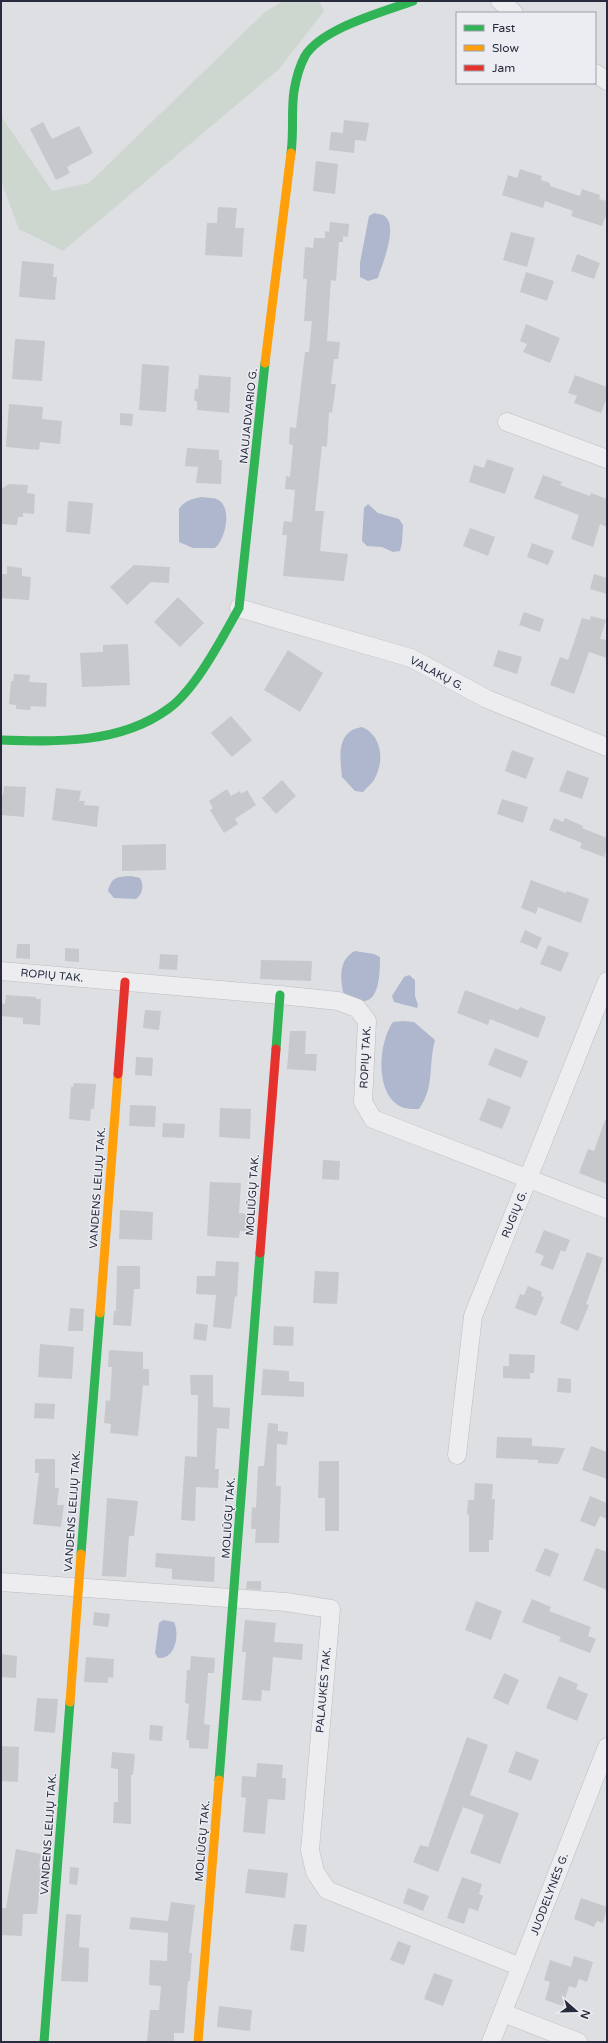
<svg xmlns="http://www.w3.org/2000/svg" width="608" height="2043" viewBox="0 0 608 2043" font-family="'Varela Round',sans-serif">
	<style>
		.green { fill: #cdd6cf }
		.water { fill: #aeb7cd }
		.building { fill: #c7c8cb }
		.lines { fill: none; stroke-linecap: round; stroke-linejoin: round }
		.street-casing { stroke: #bcbdc1; stroke-width: 19 }
		.street { stroke: #ededf0; stroke-width: 18 }
		.fast { stroke: #30b455; stroke-width: 9 }
		.slow { stroke: #ff9f0a; stroke-width: 9 }
		.jam { stroke: #e5322d; stroke-width: 9 }
		.labels { text-anchor: middle; stroke-width: 3; stroke-linejoin: round; paint-order: stroke }
		.street-label { font-size: 11px; fill: #272b3b; stroke: #ebedf3 }
	</style>
	<rect width="100%" height="100%" fill="#dedfe3"/>
	<path class="green" d="M284 1H319L324 11 279 69 63 251 19 229 1 181V116L52 191 89 183 265 12Z"/>
	<g class="water">
		<path d="M374 213C376 214 381 214 383 215 400 224 382 264 378 278L368 281 360 277V263L369 216Z"/>
		<path d="M201 497C207 498 215 497 220 501 232 511 225 539 215 548H193L179 542V509C184 501 192 499 201 497Z"/>
		<path d="M368 504 378 513 399 519 403 525 402 543 400 551 393 552 382 547 367 546 362 541 364 508Z"/>
		<path d="M362 727C381 735 385 759 375 778 373 783 367 787 363 792L355 791 342 777C340 757 336 731 362 727Z"/>
		<path d="M131 876 140 878C144 885 143 894 136 899L114 898 108 891C112 876 117 877 131 876Z"/>
		<path d="M355 951 374 954 380 957C380 983 377 1018 343 992 340 977 339 959 355 951Z"/>
		<path d="M409 975 415 980V996L418 1005 417 1008 394 1002 392 996 404 977Z"/>
		<path d="M403 1021 414 1022 435 1040C428 1065 435 1087 419 1109 415 1109 408 1109 404 1108 374 1097 378 1043 393 1022Z"/>
		<path d="M163 1620 174 1622C180 1635 175 1660 158 1658L155 1653 159 1623Z"/>
	</g>
	<g class="building">
		<path d="M344 120 369 123 366 141 355 140 354 153 329 150 331 132 343 133Z"/>
		<path d="M43 122 52 139 79 126 93 153 67 167 70 173 56 180 30 129Z"/>
		<path d="M316 161 338 164 335 194 313 191Z"/>
		<path d="M520 169 542 176 541 180 550 183V186L580 196 582 189 600 195 599 199 607 201V213L602 226 571 216 573 211 545 201 543 208 502 195 508 175 517 178Z"/>
		<path d="M218 207 237 208 235 228H244L242 257 205 255 207 223H217Z"/>
		<path d="M330 222 349 224 348 237 343 236V242H339L336 281 331 280 327 341 340 342 338 359H334L331 384H336L332 413 329 412 327 447 322 446 315 511H324L320 551 348 554 344 581 283 576 287 535H282L284 521 292 522 295 490 285 489 286 476 290 477 293 445 289 444 290 427 296 428 305 352H309L312 321H304L307 279H303L305 247 313 248 314 238H325V231L329 232Z"/>
		<path d="M511 232 535 238 527 267 503 260Z"/>
		<path d="M577 254 600 263 594 279 571 271Z"/>
		<path d="M22 261 54 264 53 277H57L55 300 19 297Z"/>
		<path d="M526 272 554 281 547 301 520 292Z"/>
		<path d="M526 324 560 338 550 363 523 352 527 344 520 341Z"/>
		<path d="M15 339 45 341 42 381 12 379Z"/>
		<path d="M142 364 169 366 166 412 139 410Z"/>
		<path d="M199 375 231 377 229 413 197 410V401H194L195 389H198Z"/>
		<path d="M575 375 607 387V398L601 413 574 403 577 396 568 393Z"/>
		<path d="M9 404 43 407 42 419 62 421 60 444 40 442 39 450 6 447Z"/>
		<path d="M120 413 133 414 132 426 120 425Z"/>
		<path d="M187 448 219 450V460H222L221 484 196 483 198 467 185 466Z"/>
		<path d="M487 459 514 468 505 494 469 482 474 465 484 468Z"/>
		<path d="M543 475 562 482 560 485 590 496 591 493 607 499V527L600 524 593 547 571 539 579 515 534 498Z"/>
		<path d="M9 484 28 485 27 493 35 494 34 514 23 513V517H18L17 525 1 524V489Z"/>
		<path d="M68 501 93 503 90 534 66 532Z"/>
		<path d="M470 528 495 537 488 556 463 546Z"/>
		<path d="M532 543 554 551 548 565 527 557Z"/>
		<path d="M134 565 170 567 169 583 151 582 127 605 110 587Z"/>
		<path d="M7 566 22 568V576L31 577 29 600 1 598V574H7Z"/>
		<path d="M594 574 607 578V594L590 589Z"/>
		<path d="M178 597 204 623 180 647 154 622Z"/>
		<path d="M524 612 544 619 540 632 519 625Z"/>
		<path d="M591 616 606 620 600 639 607 640V658L589 652 574 694 550 685 560 657 568 660 582 618 590 620Z"/>
		<path d="M128 644 130 685 82 687 80 653 103 652V645Z"/>
		<path d="M288 650 323 673 300 712 264 690Z"/>
		<path d="M498 650 522 657 517 674 493 666Z"/>
		<path d="M14 674 30 675 29 682 47 683 46 707 31 706 30 710 16 709V705L9 704 11 681H13Z"/>
		<path d="M231 716 252 740 232 757 211 733Z"/>
		<path d="M512 750 534 758 526 779 505 771Z"/>
		<path d="M567 770 589 778 582 799 559 791Z"/>
		<path d="M282 780 296 796 276 814 262 798Z"/>
		<path d="M4 786 26 787 24 817 1 815V795H3Z"/>
		<path d="M56 788 81 791 79 801H85L84 805 99 806 97 827 52 820Z"/>
		<path d="M227 789 231 796 240 791 241 794 247 790 256 805 235 819 238 824 224 833 210 810 213 808 209 801Z"/>
		<path d="M502 799 528 807 523 823 497 814Z"/>
		<path d="M554 818 563 822 565 818 583 826 582 828 607 838V848L604 857 580 848 582 843 549 830Z"/>
		<path d="M166 844V870L122 871V845Z"/>
		<path d="M531 880 566 893 567 891 589 899 581 923 538 907 536 914 521 908Z"/>
		<path d="M525 930 542 938 537 949 520 942Z"/>
		<path d="M17 944H30V959L16 958Z"/>
		<path d="M548 945 569 953 561 972 540 964Z"/>
		<path d="M65 948 79 949V962L65 961Z"/>
		<path d="M160 954 178 955 177 970 159 969Z"/>
		<path d="M261 960 312 961 311 981 260 979Z"/>
		<path d="M465 990 518 1010 520 1007 546 1017 538 1038 490 1019 488 1025 457 1013Z"/>
		<path d="M6 995 36 997V999H41L40 1025 23 1024V1018L1 1016V1003L5 1004Z"/>
		<path d="M145 1010 161 1011 159 1030 143 1028Z"/>
		<path d="M290 1031H306L305 1054H317L316 1071 287 1069Z"/>
		<path d="M495 1048 528 1061 521 1078 488 1065Z"/>
		<path d="M136 1057 153 1058 152 1076 135 1075Z"/>
		<path d="M74 1083 96 1084 94 1109H91L90 1121 69 1119 71 1087H73Z"/>
		<path d="M488 1098 511 1107 502 1129 479 1120Z"/>
		<path d="M130 1105 156 1106 155 1127 129 1126Z"/>
		<path d="M220 1108 251 1109 250 1139 219 1137Z"/>
		<path d="M605 1120H607V1184L579 1173 588 1149 594 1151Z"/>
		<path d="M163 1123 185 1124 184 1138 162 1137Z"/>
		<path d="M323 1160 340 1161 339 1180 322 1179Z"/>
		<path d="M210 1182 241 1183 239 1213 250 1214 249 1232 240 1231 239 1238 207 1236Z"/>
		<path d="M120 1210 153 1212 152 1240 119 1239Z"/>
		<path d="M544 1230 570 1240 565 1252 561 1250 553 1270 540 1265 544 1256 535 1252Z"/>
		<path d="M587 1252 603 1258 586 1304 589 1305 578 1331 560 1323Z"/>
		<path d="M216 1261 239 1262 237 1297 235 1296 231 1329 213 1327 216 1295 196 1294 197 1276H215Z"/>
		<path d="M117 1266H140V1289H134L131 1326 113 1325 114 1311H116Z"/>
		<path d="M315 1271 339 1272 337 1304 313 1303Z"/>
		<path d="M528 1286 542 1292 541 1296 544 1297 536 1316 515 1308 520 1294 524 1295Z"/>
		<path d="M70 1308 84 1309 83 1331H68Z"/>
		<path d="M195 1323 208 1325 206 1341 193 1339Z"/>
		<path d="M274 1326 294 1327 293 1346 273 1345Z"/>
		<path d="M40 1344 74 1347 72 1379 38 1377Z"/>
		<path d="M109 1350 143 1352V1369H149V1386L143 1385 138 1436 110 1433 111 1424 104 1423 106 1400 110 1401 112 1367H108Z"/>
		<path d="M509 1354 535 1355 534 1373H530V1379L503 1378V1366H509Z"/>
		<path d="M263 1369 289 1371V1381L304 1382V1397L261 1395Z"/>
		<path d="M190 1375H213V1407L230 1408 229 1429 217 1428 215 1469H219L218 1488 196 1487 195 1521 181 1520 185 1456 197 1457 198 1395H191Z"/>
		<path d="M558 1378 571 1379V1393L557 1392Z"/>
		<path d="M35 1403 55 1404 54 1419 34 1418Z"/>
		<path d="M268 1423 278 1424V1431L288 1432 287 1445 277 1444 276 1486H281L279 1543H255L256 1529H251L252 1507 256 1508 258 1466H264Z"/>
		<path d="M497 1437 532 1438V1446L565 1448 558 1464 538 1463V1460L496 1458Z"/>
		<path d="M591 1446 607 1452V1479L582 1470Z"/>
		<path d="M35 1459H55V1488H59L57 1505H64L61 1527 33 1524 39 1473H35Z"/>
		<path d="M319 1461H339V1531H325V1498H318Z"/>
		<path d="M475 1483 493 1484 492 1499H495L493 1540H489V1552H469V1515L467 1514 468 1500H474Z"/>
		<path d="M590 1496 607 1503V1519L600 1516 595 1527 580 1521Z"/>
		<path d="M107 1498 138 1501 134 1536H129L126 1577 102 1576Z"/>
		<path d="M545 1548 559 1554 550 1577 535 1571Z"/>
		<path d="M596 1548 607 1552V1590L583 1580Z"/>
		<path d="M156 1553 215 1557 214 1582 172 1579V1569L155 1567Z"/>
		<path d="M247 1581H261V1590L246 1589Z"/>
		<path d="M532 1599 551 1607 549 1611 591 1627 588 1636 596 1639 590 1653 559 1641 561 1637 522 1622Z"/>
		<path d="M476 1601 502 1611 491 1640 465 1630Z"/>
		<path d="M94 1612 110 1614 108 1627 93 1625Z"/>
		<path d="M245 1620 276 1623 274 1642 303 1644 302 1660 273 1657 270 1691 262 1690 261 1701 242 1700 246 1652H242Z"/>
		<path d="M1 1654 17 1656 16 1678 1 1677Z"/>
		<path d="M191 1656 215 1658 214 1673H208L204 1724 210 1725 208 1749 189 1748V1740H186L189 1704 185 1703 187 1670H190Z"/>
		<path d="M86 1657 114 1659 113 1678 108 1677V1683L84 1682Z"/>
		<path d="M504 1673 519 1680 508 1705 493 1698Z"/>
		<path d="M559 1676 578 1684 576 1689 588 1694 577 1721 546 1708Z"/>
		<path d="M37 1698 58 1699 55 1733 34 1731Z"/>
		<path d="M150 1725 163 1726 162 1741 149 1740Z"/>
		<path d="M467 1737 488 1745 470 1795 519 1813 500 1864 470 1853 484 1815 463 1807 438 1872 413 1862 420 1845 428 1847Z"/>
		<path d="M1 1746 19 1747 18 1782 1 1781Z"/>
		<path d="M516 1751 539 1760 531 1781 508 1772Z"/>
		<path d="M112 1752 135 1754 133 1775H131V1824L113 1823 114 1802H118V1769L111 1768Z"/>
		<path d="M257 1763 283 1765 282 1778H286L285 1800 268 1799 265 1834 243 1832 246 1798 241 1797 242 1776 256 1777Z"/>
		<path d="M16 1849 41 1854 39 1867H42L37 1914H23L22 1936 1 1935V1908H6Z"/>
		<path d="M70 1867 79 1868 77 1885 69 1884Z"/>
		<path d="M248 1869 288 1873 285 1898 245 1893Z"/>
		<path d="M462 1877 482 1884 479 1894 483 1896 478 1911 469 1908 464 1924 447 1918Z"/>
		<path d="M408 1888 429 1896 423 1911 403 1903Z"/>
		<path d="M581 1898 607 1907 603 1923 597 1921 594 1927 574 1919Z"/>
		<path d="M171 1902 195 1905 189 1953H192L190 1981H188L184 2033H174V2042H147L150 2010H159L161 1986 149 1985 150 1960 167 1961 168 1933 129 1929 131 1917 168 1921Z"/>
		<path d="M66 1914 81 1915 79 1947 89 1948 88 1982 61 1981Z"/>
		<path d="M294 1924 307 1925 304 1952 290 1950Z"/>
		<path d="M398 1941 411 1946 404 1965 390 1960Z"/>
		<path d="M574 1956 593 1962 587 1982 579 1979 576 1988 569 1986 563 2006 545 2000 550 1982 544 1980 550 1960 571 1967Z"/>
		<path d="M434 1973 453 1980 443 2006 424 1999Z"/>
		<path d="M219 2006 252 2010 250 2031 217 2027Z"/>
	</g>
	<g class="lines">
		<defs>
			<g id="street">
				<path d="M500 1 514 13"/>
				<path d="M595 73 607 81"/>
				<path d="M507 422 607 459"/>
				<path d="M239 608 411 658 487 699 607 747"/>
				<path d="M1 971 280 995 338 1001 357 1008 367 1021 363 1102 373 1119 607 1209"/>
				<path d="M457 1455 473 1316 607 981"/>
				<path d="M1 1582 286 1602 331 1609 310 1850 315 1872 327 1890 521 1967"/>
				<path d="M503 2013 578 2042"/>
				<path d="M491 2042 607 1747"/>
			</g>
		</defs>
		<use href="#street" class="street-casing"/>
		<use href="#street" class="street"/>
		<g class="fast">
			<path d="M291 153C294 132 291 111 294 91 296 79 299 67 305 56 322 28 383 12 413 1"/>
			<path d="M1 740C57 742 120 744 168 709 196 689 222 638 239 608L265 363"/>
			<path d="M276 1049 280 995"/>
			<path d="M81 1554 100 1313"/>
			<path d="M219 1780 260 1253"/>
			<path d="M44 2042 70 1702"/>
		</g>
		<g class="slow">
			<path d="M265 363 291 153"/>
			<path d="M100 1313 118 1074"/>
			<path d="M70 1702 81 1554"/>
			<path d="M198 2042 219 1780"/>
		</g>
		<g class="jam">
			<path d="M118 1074 125 982"/>
			<path d="M260 1253 276 1049"/>
		</g>
	</g>
	<g class="labels">
		<g class="street-label">
			<text transform="translate(248 416) rotate(-84)" y="4">NAUJADVARIO G.</text>
			<text transform="translate(437 673) rotate(28)" y="4">VALAKŲ G.</text>
			<text transform="translate(52 975) rotate(5)" y="4">ROPIŲ TAK.</text>
			<text transform="translate(365 1057) rotate(-87)" y="4">ROPIŲ TAK.</text>
			<text transform="translate(97 1188) rotate(-86)" y="4">VANDENS LELIJŲ TAK.</text>
			<text transform="translate(252 1195) rotate(-86)" y="4">MOLIŪGŲ TAK.</text>
			<text transform="translate(514 1214) rotate(-68)" y="4">RUGIŲ G.</text>
			<text transform="translate(72 1511) rotate(-86)" y="4">VANDENS LELIJŲ TAK.</text>
			<text transform="translate(228 1518) rotate(-86)" y="4">MOLIŪGŲ TAK.</text>
			<text transform="translate(323 1690) rotate(-85)" y="4">PALAUKĖS TAK.</text>
			<text transform="translate(48 1834) rotate(-86)" y="4">VANDENS LELIJŲ TAK.</text>
			<text transform="translate(202 1841) rotate(-85)" y="4">MOLIŪGŲ TAK.</text>
			<text transform="translate(549 1894) rotate(-69)" y="4">JUODELYNĖS G.</text>
		</g>
	</g>
	<rect width="608" height="2043" fill="none" stroke="#272b3b" stroke-width="4"/>
	<rect x="456" y="12" width="140" height="72" fill="#ebedf3" stroke="#9d9fa9"/>
	<rect x="464" y="25" width="20" height="6" fill="#30b455" stroke="#9d9fa9"/>
	<text x="492" y="32" font-size="12" fill="#272b3b">Fast</text>
	<rect x="464" y="45" width="20" height="6" fill="#ff9f0a" stroke="#9d9fa9"/>
	<text x="492" y="52" font-size="12" fill="#272b3b">Slow</text>
	<rect x="464" y="65" width="20" height="6" fill="#e5322d" stroke="#9d9fa9"/>
	<text x="492" y="72" font-size="12" fill="#272b3b">Jam</text>
	<g transform="translate(576 2011) rotate(110)" stroke="#ebedf3" stroke-width="3" paint-order="stroke">
	<path d="M0-3L7 15L0 10L-7 15Z" fill="#272b3b"/>
	<text y="-6" font-size="11" font-weight="bold" text-anchor="middle" fill="#272b3b">N</text>
	</g>
</svg>
